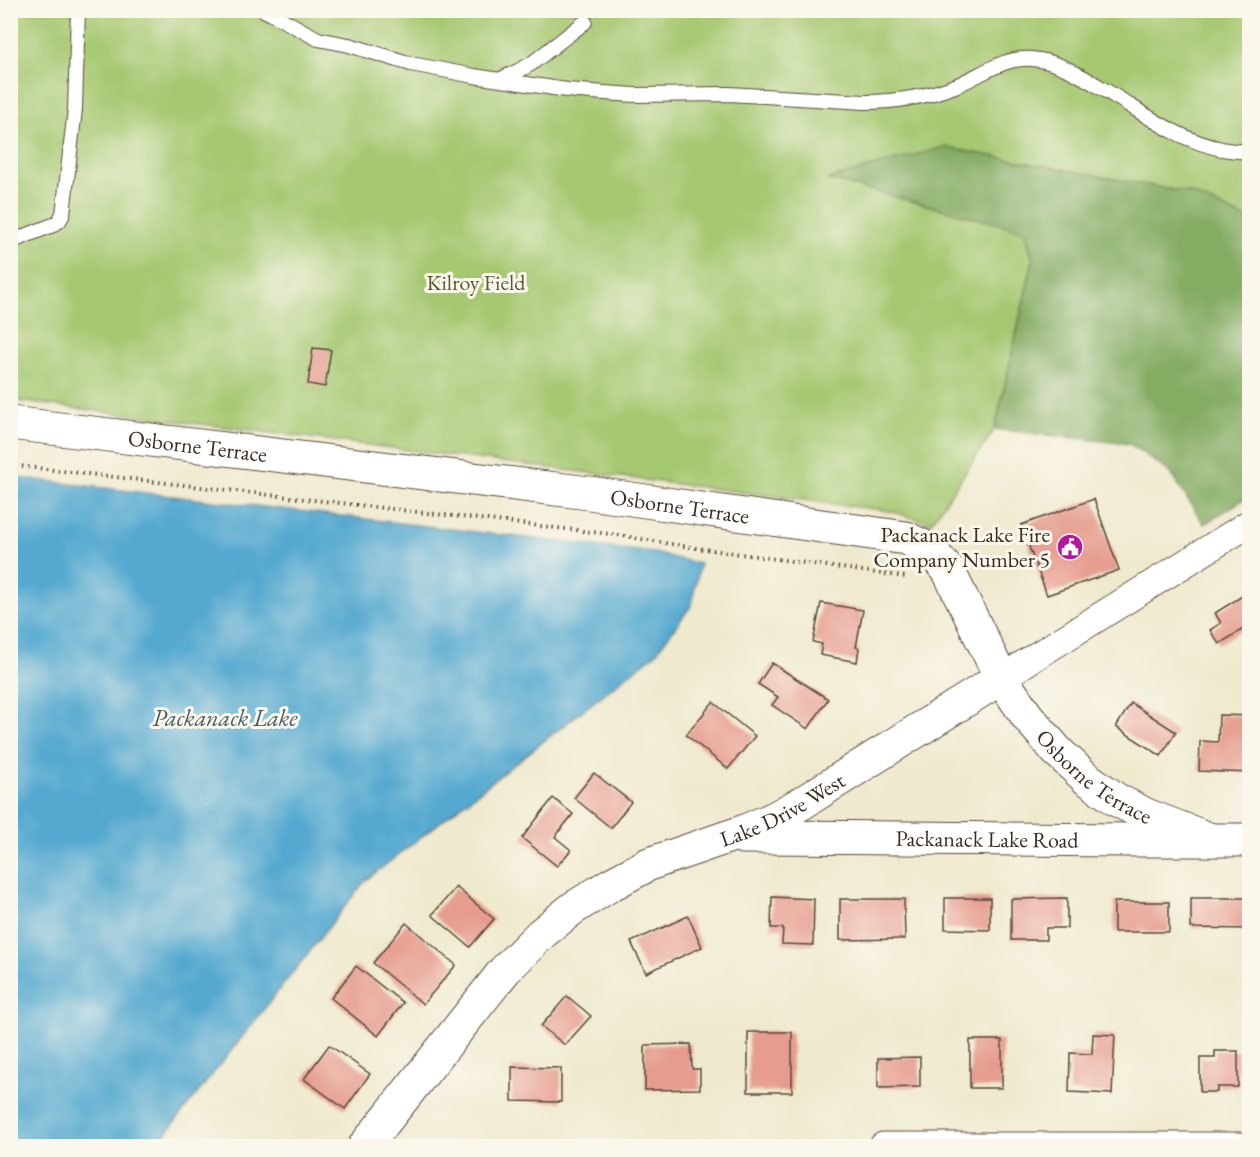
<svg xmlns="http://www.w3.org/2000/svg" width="1260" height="1157" viewBox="0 0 1260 1157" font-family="'EB Garamond',serif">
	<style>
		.green { fill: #a5c871; stroke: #707948; stroke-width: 1.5 }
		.forest { fill: #84ac63; stroke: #606b40; stroke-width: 1.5 }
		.water { fill: #54a9d0; stroke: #486a77; stroke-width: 1.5 }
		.building { fill: #e69d90 }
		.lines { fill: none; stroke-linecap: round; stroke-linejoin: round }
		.service-casing { stroke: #564738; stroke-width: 16 }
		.minor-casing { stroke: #564738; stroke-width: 29 }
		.tertiary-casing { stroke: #564738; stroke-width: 35 }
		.path { stroke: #564738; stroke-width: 4; stroke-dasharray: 1.5 4.5; stroke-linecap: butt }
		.service { stroke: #fff; stroke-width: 14 }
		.minor { stroke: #fff; stroke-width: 27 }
		.tertiary { stroke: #fff; stroke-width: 33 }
		.labels { text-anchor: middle; stroke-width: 6; stroke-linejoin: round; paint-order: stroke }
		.park-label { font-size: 22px; fill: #5b5937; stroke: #fbf7ec }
		.street-label { font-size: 22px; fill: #3b2a1e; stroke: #fbf7ec }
		.poi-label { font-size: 22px; fill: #3b2a1e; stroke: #fbf7ec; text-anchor: end }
		.water-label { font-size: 24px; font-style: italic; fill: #455d65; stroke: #fbf7ec }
	</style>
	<rect width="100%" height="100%" fill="#fbf7ec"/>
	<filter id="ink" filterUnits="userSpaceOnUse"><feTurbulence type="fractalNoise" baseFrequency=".0167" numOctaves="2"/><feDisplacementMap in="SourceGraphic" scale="12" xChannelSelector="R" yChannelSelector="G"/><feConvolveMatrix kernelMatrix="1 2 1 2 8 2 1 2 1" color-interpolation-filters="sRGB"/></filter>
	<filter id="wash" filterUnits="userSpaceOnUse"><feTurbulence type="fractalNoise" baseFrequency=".008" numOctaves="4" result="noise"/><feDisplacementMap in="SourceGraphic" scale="24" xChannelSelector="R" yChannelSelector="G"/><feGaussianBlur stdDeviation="1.35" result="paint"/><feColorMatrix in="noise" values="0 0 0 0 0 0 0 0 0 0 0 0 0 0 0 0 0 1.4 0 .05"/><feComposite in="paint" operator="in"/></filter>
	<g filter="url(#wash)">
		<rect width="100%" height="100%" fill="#efe9ce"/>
		<path class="green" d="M11 11H1249V220L1190 193 830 180 1025 230 1033 259 995 429 931 523 890 511 11 400Z"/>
		<path class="forest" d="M944 147 1190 193 1249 220V496L1204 524 1171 473 1130 444 995 429 1033 260 1025 231 828 179Z"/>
		<path class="water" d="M11 477 654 553 700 564 691 606 655 654 365 881 156 1146H11Z"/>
		<g id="blocks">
			<g class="building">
				<path d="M313 348 331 350 325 387 308 384Z"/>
				<path d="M1094 499 1119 570 1047 595 1021 525Z"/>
				<path d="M1250 591V625L1219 644 1210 630 1221 623 1215 613Z"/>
				<path d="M821 603 863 610 856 647 859 648 857 662 820 655 822 644 813 642Z"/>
				<path d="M772 663 828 699 808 729 772 705 778 697 758 684Z"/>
				<path d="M713 702 755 736 728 769 686 735Z"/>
				<path d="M1131 703 1176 732 1161 756 1116 727Z"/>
				<path d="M1219 715 1250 716V773L1199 771 1200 741 1218 742Z"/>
				<path d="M594 773 631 802 611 828 574 798Z"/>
				<path d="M553 798 573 814 555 837 571 850 557 866 522 838Z"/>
				<path d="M456 887 494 919 470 947 432 915Z"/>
				<path d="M772 897 814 899 813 945 782 944 783 928H771Z"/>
				<path d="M945 898H990V930L945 929Z"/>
				<path d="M1067 898V928H1046V940H1011V899Z"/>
				<path d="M1191 898H1250V929L1191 928Z"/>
				<path d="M840 899H904L905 939 840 940Z"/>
				<rect x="1114" y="902" width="55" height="30"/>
				<path d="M688 916 702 947 646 973 631 942Z"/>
				<path d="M406 923 456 965 423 1004 373 963Z"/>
				<path d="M356 966 403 1003 378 1036 331 998Z"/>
				<path d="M567 996 591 1016 565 1045 541 1026Z"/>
				<rect x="748" y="1032" width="44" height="60"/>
				<path d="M1093 1034 1115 1035 1112 1094 1069 1092 1070 1053 1092 1054Z"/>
				<rect x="970" y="1040" width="32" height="48"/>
				<path d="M691 1044 692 1069H700V1089L645 1090V1045Z"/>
				<path d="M329 1045 370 1074 345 1109 304 1079Z"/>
				<path d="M1215 1051H1238V1087H1217V1092H1200V1058H1215Z"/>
				<path d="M920 1057V1087L878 1088V1058Z"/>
				<path d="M512 1067 561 1068V1102L512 1101Z"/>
			</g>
		</g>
	</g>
	<g filter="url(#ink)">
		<use href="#blocks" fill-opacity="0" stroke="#564738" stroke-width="1.5"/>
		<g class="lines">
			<defs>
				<g id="service">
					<path d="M264 10 272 14 318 39 349 45 411 64 474 76 567 90 605 93 635 95 729 94 865 102C897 102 926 97 955 86 980 76 1005 56 1032 59 1059 61 1085 78 1108 92 1143 113 1180 141 1222 149 1231 151 1240 151 1250 152"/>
					<path d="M501 79 518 71 531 64 585 22"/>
					<path d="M10 242 53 225 59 221 63 214 75 109 78 10"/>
				</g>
				<g id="minor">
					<path d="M1001 678 1250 523"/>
					<path d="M883 1146H1250"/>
				</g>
				<g id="tertiary">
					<path id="s1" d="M10 423 589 493 906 538 930 550 948 570 1001 678 1027 716 1057 751 1086 778 1117 800 1146 815 1211 840"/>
					<path id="s2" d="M743 837C912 837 1081 841 1250 840"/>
					<path id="s3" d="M365 1146 505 970 541 934 572 909 610 885 649 864 745 831 775 818 802 803 1001 678"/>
				</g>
			</defs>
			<use href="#service" class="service-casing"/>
			<use href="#minor" class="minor-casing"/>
			<use href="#tertiary" class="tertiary-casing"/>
			<path class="path" d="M10 465 618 535 683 546 906 577"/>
			<use href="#service" class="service"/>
			<use href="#minor" class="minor"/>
			<use href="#tertiary" class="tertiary"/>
		</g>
	</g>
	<defs>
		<symbol id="civic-disc" viewBox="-11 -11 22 22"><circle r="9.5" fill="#b5179e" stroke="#fbf7ec"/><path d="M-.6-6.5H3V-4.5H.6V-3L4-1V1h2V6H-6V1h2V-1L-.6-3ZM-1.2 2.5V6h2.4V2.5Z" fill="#fff"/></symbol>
	</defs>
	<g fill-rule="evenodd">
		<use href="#civic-disc" x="1055" y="532" width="30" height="30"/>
	</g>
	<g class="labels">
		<g class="park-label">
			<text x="476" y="290">Kilroy Field</text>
		</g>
		<g class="street-label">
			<text dy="8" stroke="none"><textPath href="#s1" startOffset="189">Osborne Terrace</textPath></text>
			<text dy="8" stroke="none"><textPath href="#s1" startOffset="675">Osborne Terrace</textPath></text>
			<text dy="8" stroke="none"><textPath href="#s1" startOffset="1215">Osborne Terrace</textPath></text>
			<text dy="8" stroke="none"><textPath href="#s3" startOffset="549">Lake Drive West</textPath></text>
			<text dy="8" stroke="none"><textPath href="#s2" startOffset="244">Packanack Lake Road</textPath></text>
		</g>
		<g class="poi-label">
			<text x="1050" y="542">Packanack Lake Fire<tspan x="1050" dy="25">Company Number 5</tspan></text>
		</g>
		<g class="water-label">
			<text x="225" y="726">Packanack Lake</text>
		</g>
	</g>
	<rect width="1260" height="1157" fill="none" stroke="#fbf7ec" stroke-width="36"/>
</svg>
